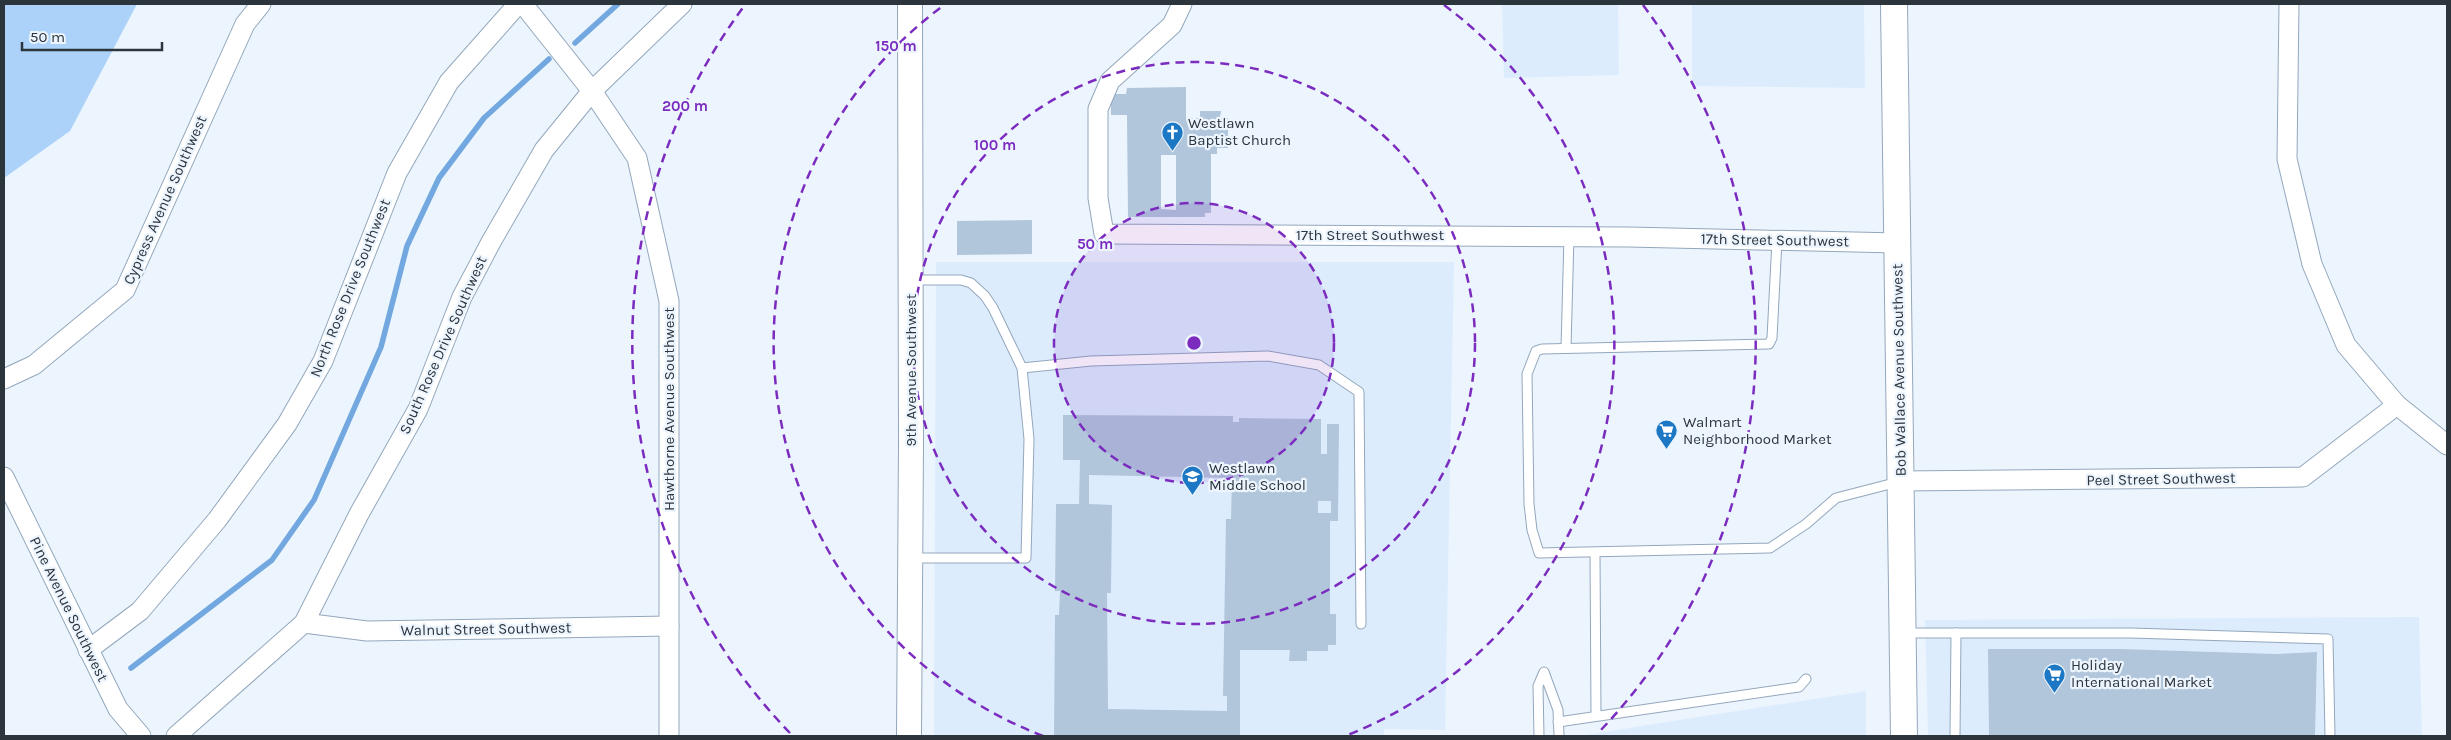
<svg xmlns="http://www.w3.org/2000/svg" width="2451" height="740" viewBox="0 0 2451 740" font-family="Karla,sans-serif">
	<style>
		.built { fill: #dcecfd }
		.green { fill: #acd2f9 }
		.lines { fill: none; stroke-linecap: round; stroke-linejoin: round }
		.stream { stroke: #72a8df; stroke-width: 5.5 }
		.building { fill: #b1c6db; fill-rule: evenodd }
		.service-casing { stroke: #93a7bc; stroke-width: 11 }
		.minor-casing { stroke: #93a7bc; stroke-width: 21 }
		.tertiary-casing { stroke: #93a7bc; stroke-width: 26 }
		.secondary-casing { stroke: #93a7bc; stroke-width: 28 }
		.service { stroke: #fff; stroke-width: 9 }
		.minor { stroke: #fff; stroke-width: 19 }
		.tertiary { stroke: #fff; stroke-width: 24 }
		.secondary { stroke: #fff; stroke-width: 26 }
		.ring { fill: none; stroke: #7b2cbf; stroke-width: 2.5; stroke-dasharray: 9 6 }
		.labels { text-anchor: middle; stroke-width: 4.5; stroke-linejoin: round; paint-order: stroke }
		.poi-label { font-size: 15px; fill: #2c343c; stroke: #ecf5fe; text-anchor: start }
		.street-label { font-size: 15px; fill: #2c343c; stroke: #ecf5fe }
		.centre { fill: #7b2cbf; stroke: #ecf5fe; stroke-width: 2.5 }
		.ring-label { font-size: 15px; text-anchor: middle; font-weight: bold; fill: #7b2cbf; stroke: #ecf5fe; stroke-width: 4.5; stroke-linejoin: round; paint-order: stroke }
	</style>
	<rect width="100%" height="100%" fill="#ecf5fe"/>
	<g class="built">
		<path d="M1502 4H1618L1619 75 1504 78Z"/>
		<path d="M1692 4H1864L1865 88 1692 86Z"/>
		<path d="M936 262H1454L1445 730 1384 729V736H934Z"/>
		<path d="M2419 617 2422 736H1928L1925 620Z"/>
		<path d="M1866 691V736H1579L1679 720Z"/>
	</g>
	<path class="green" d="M4 4H137L70 131 4 178Z"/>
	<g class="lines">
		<g class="stream">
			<path d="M575 43 618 4"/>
			<path d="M131 668 272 560 314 500 381 347 407 246 439 178 484 118 549 59"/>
		</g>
	</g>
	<g class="building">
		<path d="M1186 87V118H1200V111H1221L1220 118H1228V148H1217V154H1211V213H1205V217H1128L1127 115H1111V94H1126L1127 88ZM1161 155H1176V210L1161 209Z"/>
		<path d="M1032 220V254L957 255V221Z"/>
		<path d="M1063 415 1233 416V422H1239V418L1321 419V454H1327V424H1339L1338 521H1330V614H1336V645H1328V651H1307V661H1289L1290 650H1240V736H1054L1055 615H1059L1060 591H1055L1056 504H1079L1080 460H1063ZM1089 475 1232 478 1231 519H1226L1223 696H1227V711L1108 709 1107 593H1111L1112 505 1089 504ZM1318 501H1331V513H1318Z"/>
		<path d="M1988 649H2121L2276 654 2317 652 2315 736H1989Z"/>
	</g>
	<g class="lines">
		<defs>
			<g id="service">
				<path d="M1777 240 1772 338 1769 344 1542 349 1536 351 1527 374 1529 504 1532 530 1539 553 1770 548 1806 524 1836 498 1898 482"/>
				<path d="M1566 348 1569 236"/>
				<path d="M1022 368 1091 361 1268 356 1319 365 1359 392 1361 624"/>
				<path d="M1595 553 1596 716"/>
				<path d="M911 558H1026L1029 439 1022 368 993 308 985 296 971 283 961 280H911"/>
				<path d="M1906 633H2131L2328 639 2330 736"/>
				<path d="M1558 722 1799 687 1806 679"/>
				<path d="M1539 736 1538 686 1544 672 1558 710 1559 736"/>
				<path d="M1955 736 1956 633"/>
			</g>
			<g id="minor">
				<path d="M523 4 592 91 637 158 669 301V736"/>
				<path d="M1182 4 1172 25 1110 81 1098 109V198L1104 234 1628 237 1898 243"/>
				<path d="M2289 4 2287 159 2312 264 2346 345 2397 405 2447 445"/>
				<path d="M4 379 34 365 125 290 245 24 261 4"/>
				<path d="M4 477 118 709 141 736"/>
				<path d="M1900 481 2303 477 2397 405"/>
				<path d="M304 623 367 631 669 626"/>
				<path d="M88 650 140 611 217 520 287 424 323 361 397 173 449 82 518 4"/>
				<path d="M176 736 304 623 359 514 418 409 462 297 491 242 544 150 592 91 682 4"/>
			</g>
			<path id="tertiary" d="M909 736 911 446 910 4"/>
			<path id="secondary" d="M1894 4 1904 736"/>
		</defs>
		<use href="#service" class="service-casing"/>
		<use href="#minor" class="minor-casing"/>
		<use href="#tertiary" class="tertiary-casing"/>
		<use href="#secondary" class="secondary-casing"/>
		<use href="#service" class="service"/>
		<use href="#minor" class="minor"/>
		<use href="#tertiary" class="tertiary"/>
		<use href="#secondary" class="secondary"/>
	</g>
	<circle cx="1194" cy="343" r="140" fill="#7b2cbf" fill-opacity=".12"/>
	<g class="ring">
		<circle cx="1194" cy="343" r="140"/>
		<circle cx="1194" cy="343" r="281"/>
		<path d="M1043 736A421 421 0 0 1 944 5M1444 5A421 421 0 0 1 1345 736"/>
		<path d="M790 733A562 562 0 0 1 745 5M1643 5A562 562 0 0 1 1598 733"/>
	</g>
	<defs>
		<symbol id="church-pin" viewBox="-11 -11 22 30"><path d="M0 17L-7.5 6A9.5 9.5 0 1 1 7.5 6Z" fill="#1c77c4" stroke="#ecf5fe"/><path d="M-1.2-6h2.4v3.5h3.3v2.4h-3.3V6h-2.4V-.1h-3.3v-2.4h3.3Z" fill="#fff"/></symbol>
		<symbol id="supermarket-pin" viewBox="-11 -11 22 30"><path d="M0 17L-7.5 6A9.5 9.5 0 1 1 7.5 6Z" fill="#1c77c4" stroke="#ecf5fe"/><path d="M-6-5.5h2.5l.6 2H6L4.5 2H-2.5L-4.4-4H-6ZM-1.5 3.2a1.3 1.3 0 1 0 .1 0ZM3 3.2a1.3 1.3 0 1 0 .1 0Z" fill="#fff"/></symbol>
		<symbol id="school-pin" viewBox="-11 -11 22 30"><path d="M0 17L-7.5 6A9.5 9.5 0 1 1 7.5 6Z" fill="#1c77c4" stroke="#ecf5fe"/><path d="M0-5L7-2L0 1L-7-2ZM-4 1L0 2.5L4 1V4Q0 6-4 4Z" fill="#fff"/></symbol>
	</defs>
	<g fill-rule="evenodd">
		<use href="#church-pin" x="1160" y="120" width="25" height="34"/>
		<use href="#supermarket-pin" x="1654" y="418" width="25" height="34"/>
		<use href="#school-pin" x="1180" y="464" width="25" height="34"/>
		<use href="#supermarket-pin" x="2042" y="662" width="25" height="34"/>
	</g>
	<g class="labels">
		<g class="poi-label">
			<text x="1188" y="128">Westlawn<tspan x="1188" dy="17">Baptist Church</tspan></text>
			<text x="1683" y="427">Walmart<tspan x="1683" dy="17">Neighborhood Market</tspan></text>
			<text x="1209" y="473">Westlawn<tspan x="1209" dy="17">Middle School</tspan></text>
			<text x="2071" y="670">Holiday<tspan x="2071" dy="17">International Market</tspan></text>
		</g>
		<g class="street-label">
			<text transform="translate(165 200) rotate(-66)" y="5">Cypress Avenue Southwest</text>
			<text x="1370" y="240">17th Street Southwest</text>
			<text transform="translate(1775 240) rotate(1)" y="5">17th Street Southwest</text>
			<text transform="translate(350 288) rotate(-68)" y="5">North Rose Drive Southwest</text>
			<text transform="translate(443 345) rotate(-66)" y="5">South Rose Drive Southwest</text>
			<text transform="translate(911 370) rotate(-90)" y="5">9th Avenue Southwest</text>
			<text transform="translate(1899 370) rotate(-91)" y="5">Bob Wallace Avenue Southwest</text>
			<text transform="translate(669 409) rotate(-90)" y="5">Hawthorne Avenue Southwest</text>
			<text transform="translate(2161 479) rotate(-1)" y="5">Peel Street Southwest</text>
			<text transform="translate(69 609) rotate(64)" y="5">Pine Avenue Southwest</text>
			<text transform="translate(486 629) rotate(-1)" y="5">Walnut Street Southwest</text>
		</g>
	</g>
	<circle cx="1194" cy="343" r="8" class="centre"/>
	<g class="ring-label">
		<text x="896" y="51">150 m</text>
		<text x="685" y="111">200 m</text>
		<text x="995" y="150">100 m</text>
		<text x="1095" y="249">50 m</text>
	</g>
	<rect width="2451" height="740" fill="none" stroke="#2c343c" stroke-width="10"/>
	<path d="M22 42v8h140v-8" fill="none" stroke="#2c343c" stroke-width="2.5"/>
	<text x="30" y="42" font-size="15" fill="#2c343c" stroke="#ecf5fe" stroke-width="4" paint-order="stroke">50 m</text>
</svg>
